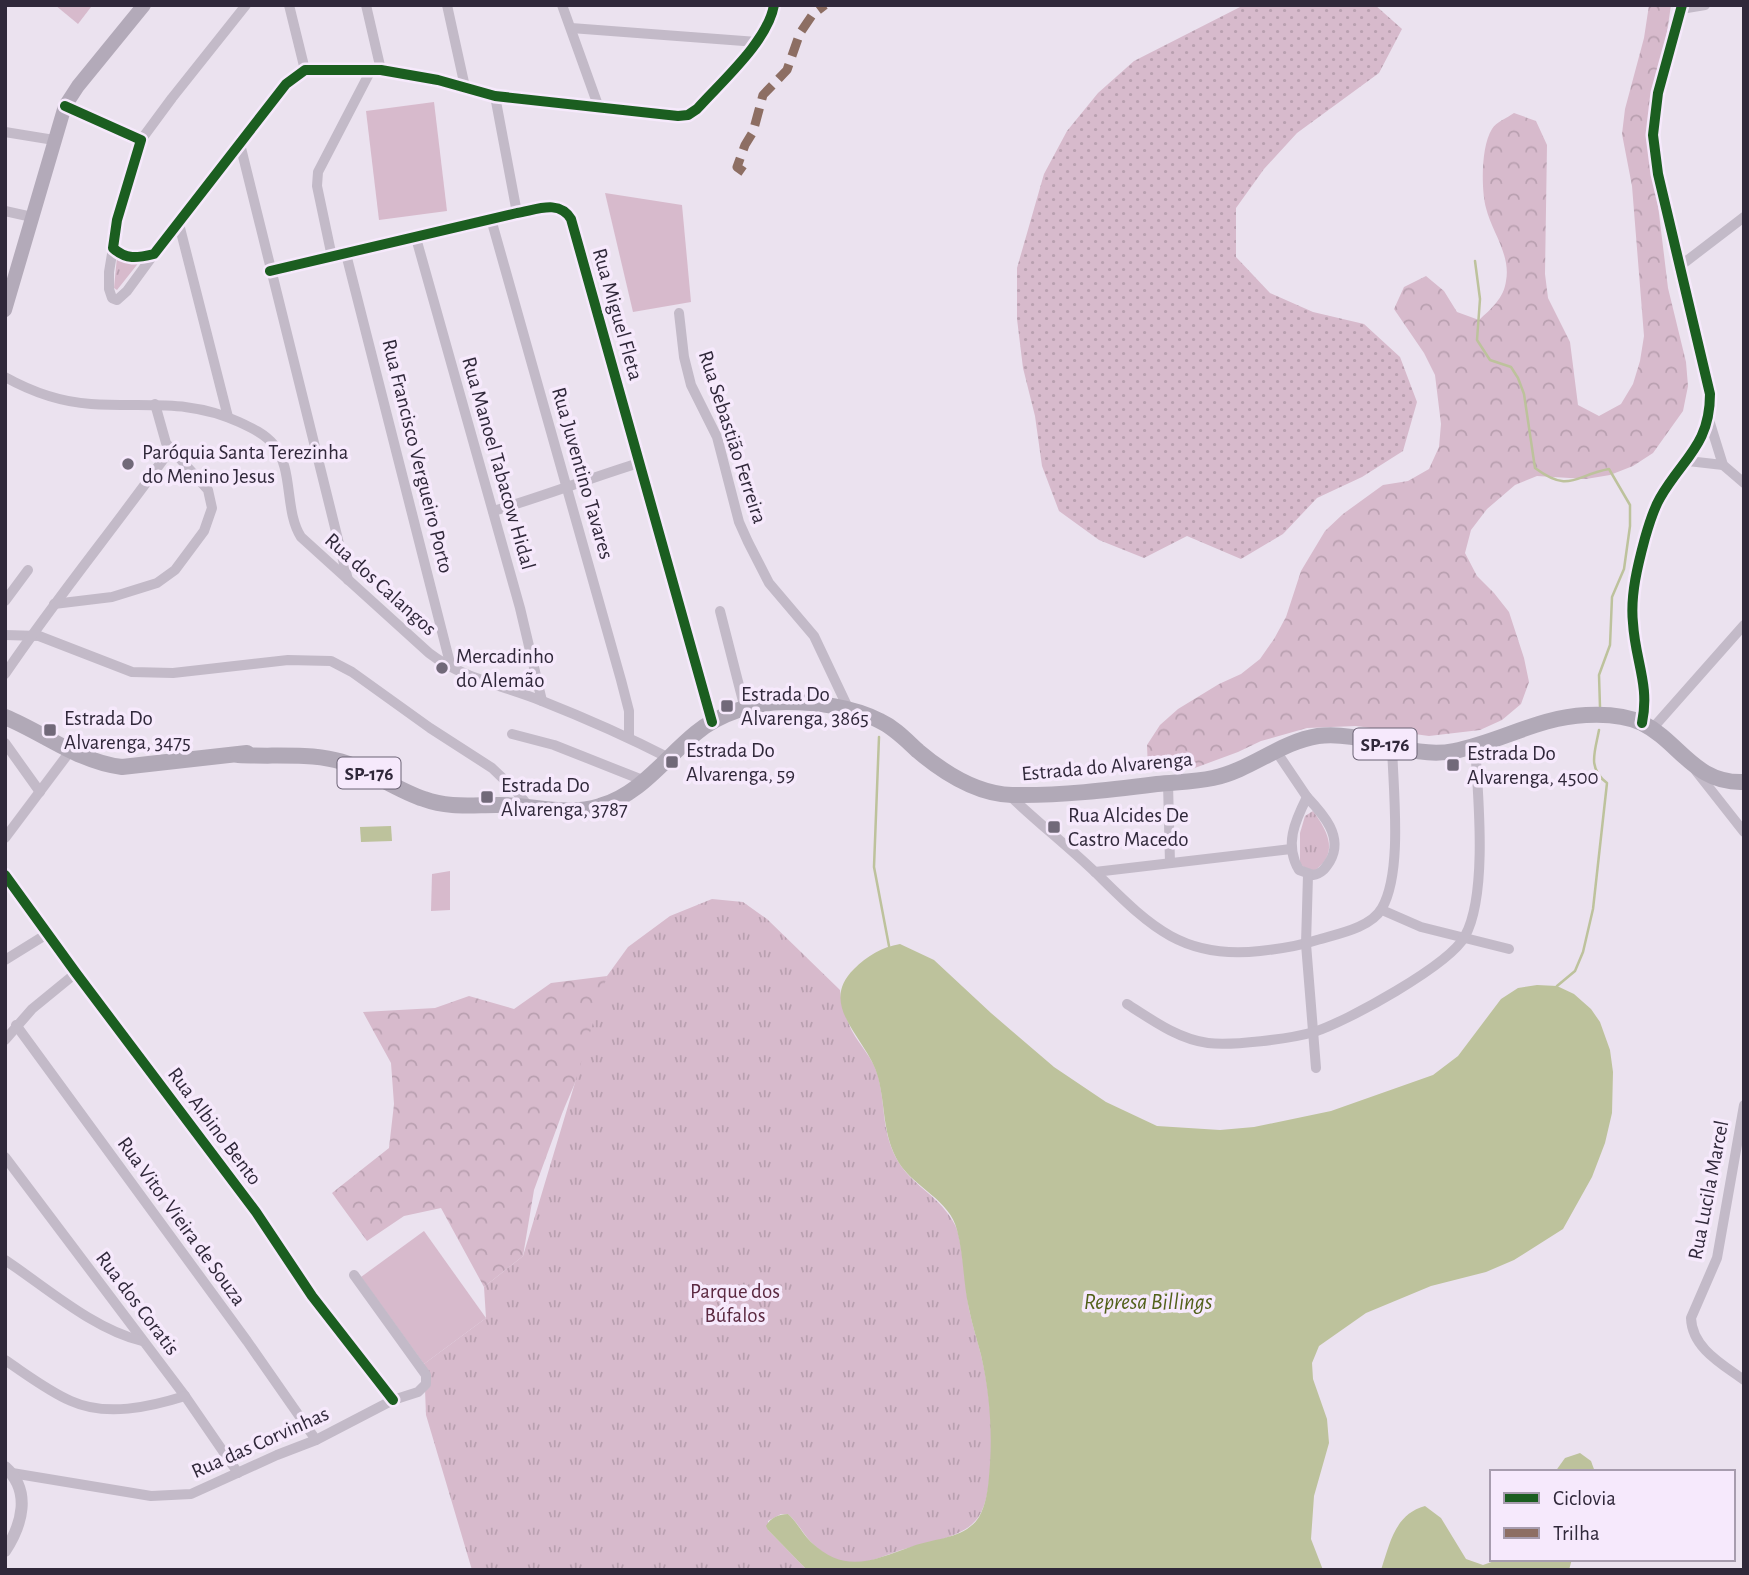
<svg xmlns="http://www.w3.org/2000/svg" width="1749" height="1575" viewBox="0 0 1749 1575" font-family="'Alegreya Sans',sans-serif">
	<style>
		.grass { fill: url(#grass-dots) }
		.forest { fill: url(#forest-crowns) }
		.park { fill: url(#park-tufts) }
		.garden { fill: #d7bacc }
		.water { fill: #bdc29c }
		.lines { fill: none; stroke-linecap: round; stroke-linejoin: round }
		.stream { stroke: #bdc29c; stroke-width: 2.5 }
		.minor { stroke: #c3bac8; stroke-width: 10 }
		.tertiary { stroke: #c3bac8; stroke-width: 12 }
		.secondary { stroke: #b3aab9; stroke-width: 14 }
		.primary { stroke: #b1a9b7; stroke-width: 16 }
		.quiet { stroke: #8d6e63; stroke-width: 9; stroke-dasharray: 18 9; stroke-linecap: butt }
		.cycleway-casing { stroke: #f6e9fc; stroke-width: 15 }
		.cycleway { stroke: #1b5e20; stroke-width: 10 }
		.poi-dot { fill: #716979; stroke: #f6e9fc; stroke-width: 2.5 }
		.labels { text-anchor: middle; stroke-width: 7; stroke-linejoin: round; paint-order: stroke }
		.shield { fill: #f6e9fc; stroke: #6b6274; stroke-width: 2 }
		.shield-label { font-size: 19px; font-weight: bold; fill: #30283a }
		.street-label { font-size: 21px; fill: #30283a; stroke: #f6e9fc }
		.poi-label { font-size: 21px; fill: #30283a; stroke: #f6e9fc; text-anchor: start }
		.park-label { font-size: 21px; fill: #5b2941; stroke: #f6e9fc }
		.water-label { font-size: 23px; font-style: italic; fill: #516019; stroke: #f6e9fc }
	</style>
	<defs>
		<pattern id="grass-dots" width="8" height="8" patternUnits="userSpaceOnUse" patternTransform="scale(1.75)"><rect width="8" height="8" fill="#d7bacc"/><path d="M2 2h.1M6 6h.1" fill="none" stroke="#b9a0b0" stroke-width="1.8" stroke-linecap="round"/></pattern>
		<pattern id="forest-crowns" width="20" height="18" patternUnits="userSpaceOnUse" patternTransform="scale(1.75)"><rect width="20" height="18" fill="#d7bacc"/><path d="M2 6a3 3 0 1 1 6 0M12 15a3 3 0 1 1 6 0" fill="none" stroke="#b9a0b0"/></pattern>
		<pattern id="park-tufts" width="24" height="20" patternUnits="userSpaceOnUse" patternTransform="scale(1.75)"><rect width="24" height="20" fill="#d7bacc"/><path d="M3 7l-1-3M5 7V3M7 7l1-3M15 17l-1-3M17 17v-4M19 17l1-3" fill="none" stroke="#b9a0b0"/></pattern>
	</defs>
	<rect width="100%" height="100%" fill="#ebe2ef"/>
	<path class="grass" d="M1244 5H1375L1402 29 1379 73 1297 133 1264 169 1236 208V257L1270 293 1313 312 1364 324 1400 357 1417 402 1403 451 1362 477 1317 498 1283 534 1241 559 1187 536 1144 558 1099 540 1059 511 1042 466 1035 416 1023 368 1017 319V268L1044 174 1067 131 1098 93 1134 61Z"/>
	<g class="forest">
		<path d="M1649 5H1671L1661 73 1656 147 1657 197 1668 288 1686 362 1688 386 1683 411 1653 453 1633 466 1610 475 1586 479 1537 476 1515 485 1487 509 1471 530 1465 553 1477 576 1494 593 1509 612 1524 658 1529 682 1521 704 1502 720 1480 730 1429 736 1356 726 1307 728 1261 741 1238 752 1192 769H1148L1147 745 1160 725 1178 709 1219 684 1241 674 1260 659 1274 639 1286 617 1301 571 1325 531 1343 514 1383 485 1408 481 1429 469 1439 447 1441 424 1435 375 1424 353 1394 309 1404 287 1426 276 1444 291 1457 312 1479 320C1491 309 1504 298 1506 281 1511 255 1492 232 1486 208 1481 189 1481 146 1492 129 1496 122 1507 118 1514 113L1536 121 1547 145 1545 274 1548 298 1570 342 1578 405 1599 416 1621 404 1633 384 1640 361 1644 336 1632 186 1622 134 1625 109 1644 38Z"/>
		<path d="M607 976 601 1022 563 1111 534 1190 523 1256 484 1287 441 1208 404 1216 367 1241 332 1193 389 1148 394 1104 391 1063 363 1012 435 1008 469 996 514 1009 551 983Z"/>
	</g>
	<g class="park">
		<path d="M117 257 124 261H140L117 290 114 288Z"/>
		<path d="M1313 811C1329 833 1340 855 1311 873L1300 864V833L1305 816Z"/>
		<path d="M712 899 743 902 767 919 840 990C841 1003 846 1019 852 1031 860 1046 873 1058 878 1076 886 1107 881 1133 899 1163 915 1188 940 1196 955 1225 963 1241 965 1288 969 1309 972 1324 977 1339 981 1355 990 1392 994 1433 990 1470 989 1486 987 1503 979 1516 965 1539 922 1543 898 1551 863 1564 842 1573 811 1542 803 1533 797 1522 788 1514H781L768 1521V1530L807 1570H472L426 1415 424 1364 486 1318 484 1287 523 1256 607 976 628 947 670 916Z"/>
	</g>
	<g class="garden">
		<path d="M55 5H89L91 7 78 24Z"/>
		<path d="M434 102 447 211 379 220 366 111Z"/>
		<path d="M605 193 682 205 691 302 633 312Z"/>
		<path d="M450 871V910L431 911 432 874Z"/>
		<path d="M424 1231 486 1318 424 1364 361 1277Z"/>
	</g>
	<g class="water">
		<path d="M391 826 392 841 361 842 360 827Z"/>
		<path d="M900 944 934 960 991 1013 1054 1067 1106 1102 1157 1126 1220 1130 1254 1127 1331 1111 1433 1075 1458 1056 1501 999 1518 988 1537 985 1557 986 1574 994 1591 1009 1600 1022 1610 1050 1613 1072 1612 1113 1605 1143 1592 1177 1563 1229 1514 1260 1486 1272 1431 1286 1366 1313 1319 1346 1312 1363 1313 1379 1327 1419 1329 1443 1314 1496 1311 1539 1323 1570H807L768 1530 766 1526C770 1518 779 1514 788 1514 797 1522 802 1533 811 1542 846 1575 873 1560 913 1546 935 1538 965 1539 979 1517 986 1505 988 1489 989 1476 993 1436 990 1394 981 1355 977 1340 972 1324 969 1309 963 1283 964 1256 957 1230 950 1200 915 1188 899 1163 882 1134 886 1108 878 1077 869 1040 816 1006 854 969 867 956 882 947 900 944Z"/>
		<path d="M1580 1453 1591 1461 1595 1472H1555L1565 1458Z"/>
		<path d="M1425 1506 1441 1518 1466 1559 1483 1565 1500 1559H1572L1569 1570H1381C1390 1543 1395 1514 1425 1506Z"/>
	</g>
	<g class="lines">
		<g class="stream">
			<path d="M1475 261 1480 299 1477 340 1490 360 1511 367 1518 378 1524 394 1535 468C1570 494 1575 475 1609 469L1630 505V526L1624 569 1612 597 1610 645 1599 675 1600 707"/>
			<path d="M879 737 874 867 889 946"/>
			<path d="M1557 986 1575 971 1583 952 1593 909 1607 783C1587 768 1595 752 1599 730"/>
		</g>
		<g class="minor">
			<path d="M289 5 305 70"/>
			<path d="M366 5 381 70"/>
			<path d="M447 5 465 87"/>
			<path d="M562 5 599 108"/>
			<path d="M1681 9 1705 5"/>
			<path d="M571 28 757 42"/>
			<path d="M495 96 517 213"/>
			<path d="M65 106 141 140 117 220 113 248C126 260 137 258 154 254L286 84 305 70H381L438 80 495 96 678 116 688 115 697 109C722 81 768 41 774 5"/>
			<path d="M5 132 54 140"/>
			<path d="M141 140 172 98 246 5"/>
			<path d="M240 144 348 580"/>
			<path d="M5 211 32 217"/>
			<path d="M491 219 621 680 629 711V738"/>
			<path d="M179 224 228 417"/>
			<path d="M416 238 520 608 542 701"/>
			<path d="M113 248 109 272V289L112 298 117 300 127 291 154 254"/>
			<path d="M346 254 451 667"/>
			<path d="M332 257 317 186 318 172 371 70"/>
			<path d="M1680 266 1744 217"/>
			<path d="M270 271 517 213C536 210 559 199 571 219L712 722"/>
			<path d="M679 313 684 357 691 385 717 437 739 522 748 542 769 583 814 636 849 710"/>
			<path d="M5 377C32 392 61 402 91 404 145 408 187 398 239 422 252 428 265 434 274 445 294 470 284 510 301 537L429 653C461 678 505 686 542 701 585 718 628 737 669 758"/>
			<path d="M1709 420 1723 465 1744 483"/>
			<path d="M1688 461 1723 465"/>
			<path d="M493 511C542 497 590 478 639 463"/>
			<path d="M5 601 28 570"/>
			<path d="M54 604 112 597 157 583 175 570 204 531 212 508 208 490 166 443 155 404"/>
			<path d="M720 611 745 709"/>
			<path d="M5 635 39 636 132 672 173 673 288 660 331 661 352 672 430 728 492 768 516 791 529 807"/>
			<path d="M5 674C57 597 116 526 170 450"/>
			<path d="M1642 723C1650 685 1635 660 1633 623 1630 595 1638 564 1645 538 1649 524 1653 510 1660 498 1683 458 1710 445 1710 394L1658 174 1653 135 1658 93 1682 5"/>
			<path d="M1652 729 1744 625"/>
			<path d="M512 734 554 745 645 781"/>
			<path d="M5 743 40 792"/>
			<path d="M1276 751 1307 797"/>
			<path d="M1696 771 1744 832"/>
			<path d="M1168 783 1170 863"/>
			<path d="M1009 795C1037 822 1068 846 1096 873 1148 924 1181 960 1260 951 1279 949 1299 946 1317 940 1337 934 1371 928 1382 908 1403 871 1393 789 1392 745"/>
			<path d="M1307 797C1323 814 1344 837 1330 861 1325 869 1321 874 1313 875L1299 870C1284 845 1295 821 1307 797Z"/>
			<path d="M5 838 71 750"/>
			<path d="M1095 872 1291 849"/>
			<path d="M5 875 76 973 256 1212 312 1296 393 1400"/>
			<path d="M1308 875 1306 944 1316 1068"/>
			<path d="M1382 910 1421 927 1509 949"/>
			<path d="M5 960 47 934"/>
			<path d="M1127 1004C1152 1020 1178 1039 1208 1043 1231 1046 1290 1039 1314 1032 1346 1022 1450 965 1465 936 1488 894 1478 794 1475 746"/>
			<path d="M16 1025 247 1341 316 1440"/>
			<path d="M5 1040 32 1009 76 973"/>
			<path d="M1744 1105 1717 1258 1691 1318C1692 1348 1722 1364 1744 1380"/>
			<path d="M5 1157 185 1396 238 1473"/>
			<path d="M5 1260C47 1288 93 1329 142 1341"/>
			<path d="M5 1360C26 1374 48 1391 71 1401 106 1417 150 1407 185 1396"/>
			<path d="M12 1473 151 1496 191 1494 277 1455 316 1440 393 1400 418 1392 426 1384V1375L354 1275"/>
		</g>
		<path class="tertiary" d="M5 1467C32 1491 22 1525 5 1551"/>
		<path class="secondary" d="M5 310 65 106 78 86 144 5"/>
		<g class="primary">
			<path d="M5 717C44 733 79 762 122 767L247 753"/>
			<path d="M238 755C269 757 305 753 335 760 367 767 393 789 424 799 448 808 471 805 496 805 530 804 566 817 600 806 641 794 664 759 696 733 720 713 755 702 786 702 816 702 854 707 880 721 895 728 906 740 918 751 944 773 976 794 1012 795 1060 796 1109 790 1157 784 1176 782 1195 782 1213 778 1251 770 1280 742 1318 736 1364 730 1409 760 1454 751 1500 742 1539 717 1586 715 1605 714 1625 715 1642 723 1680 742 1694 784 1744 782"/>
		</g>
		<path class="quiet" d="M744 172 737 167 745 145 753 132 763 95 787 70 800 33 813 14 825 5"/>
		<defs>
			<g id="cycleway">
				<path d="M65 106 141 140 117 220 113 248C126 260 137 258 154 254L286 84 305 70H381L438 80 495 96 678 116 688 115 697 109C722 81 768 41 774 5"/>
				<path d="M270 271 517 213C536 210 559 199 571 219L712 722"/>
				<path d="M1642 723C1650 685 1635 660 1633 623 1630 595 1638 564 1645 538 1649 524 1653 510 1660 498 1683 458 1710 445 1710 394L1658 174 1653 135 1658 93 1682 5"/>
				<path d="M5 875 76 973 256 1212 312 1296 393 1400"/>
			</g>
		</defs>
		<use href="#cycleway" class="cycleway-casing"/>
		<use href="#cycleway" class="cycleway"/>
	</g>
	<g class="poi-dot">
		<circle cx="128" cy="464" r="7"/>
		<circle cx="442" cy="668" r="7"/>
		<rect x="720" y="699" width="14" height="14" rx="3.5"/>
		<rect x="43" y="723" width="14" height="14" rx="3.5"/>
		<rect x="665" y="755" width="14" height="14" rx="3.5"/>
		<rect x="1446" y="758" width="14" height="14" rx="3.5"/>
		<rect x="480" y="790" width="14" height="14" rx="3.5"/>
		<rect x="1047" y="820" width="14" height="14" rx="3.5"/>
	</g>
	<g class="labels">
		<g class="shield">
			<rect x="1353.5" y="728.5" width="63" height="31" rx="5"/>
			<rect x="337.5" y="757.5" width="63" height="31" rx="5"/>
		</g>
		<g class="shield-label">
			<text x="1385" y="751">SP-176</text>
			<text x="369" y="780">SP-176</text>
		</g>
		<g class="street-label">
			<text transform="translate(618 314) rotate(74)" y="7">Rua Miguel Fleta</text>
			<text transform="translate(733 437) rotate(72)" y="7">Rua Sebastião Ferreira</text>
			<text transform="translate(418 456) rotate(76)" y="7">Rua Francisco Vergueiro Porto</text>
			<text transform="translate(499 463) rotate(74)" y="7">Rua Manoel Tabacow Hidal</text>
			<text transform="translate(583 473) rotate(74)" y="7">Rua Juventino Tavares</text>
			<text transform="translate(381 584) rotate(42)" y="7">Rua dos Calangos</text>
			<text transform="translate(1107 766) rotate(-5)" y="7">Estrada do Alvarenga</text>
			<text transform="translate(215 1126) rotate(53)" y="7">Rua Albino Bento</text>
			<text transform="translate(1708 1190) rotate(-79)" y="7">Rua Lucila Marcel</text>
			<text transform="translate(182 1221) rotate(54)" y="7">Rua Vitor Vieira de Souza</text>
			<text transform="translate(138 1303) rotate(53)" y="7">Rua dos Coratis</text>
			<text transform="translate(260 1442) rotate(-24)" y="7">Rua das Corvinhas</text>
		</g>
		<g class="poi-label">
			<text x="142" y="459">Paróquia Santa Terezinha<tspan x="142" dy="24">do Menino Jesus</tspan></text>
			<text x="456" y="663">Mercadinho<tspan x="456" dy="24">do Alemão</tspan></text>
			<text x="741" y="701">Estrada Do<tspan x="741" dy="24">Alvarenga, 3865</tspan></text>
			<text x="64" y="725">Estrada Do<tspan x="64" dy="24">Alvarenga, 3475</tspan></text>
			<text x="686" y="757">Estrada Do<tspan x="686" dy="24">Alvarenga, 59</tspan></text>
			<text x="1467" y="760">Estrada Do<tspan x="1467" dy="24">Alvarenga, 4500</tspan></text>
			<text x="501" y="792">Estrada Do<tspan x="501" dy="24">Alvarenga, 3787</tspan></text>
			<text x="1068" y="822">Rua Alcides De<tspan x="1068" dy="24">Castro Macedo</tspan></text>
		</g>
		<g class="park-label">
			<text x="735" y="1298">Parque dos<tspan x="735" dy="24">Búfalos</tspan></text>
		</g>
		<g class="water-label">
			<text x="1148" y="1309">Represa Billings</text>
		</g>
	</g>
	<rect width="1749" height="1575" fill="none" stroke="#30283a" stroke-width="14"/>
	<rect x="1490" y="1470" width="245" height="91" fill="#f6e9fc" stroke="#a79cae" stroke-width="2"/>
	<rect x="1504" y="1493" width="35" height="10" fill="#1b5e20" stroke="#a79cae" stroke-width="2"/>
	<text x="1553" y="1505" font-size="21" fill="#30283a">Ciclovia</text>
	<rect x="1504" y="1528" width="35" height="10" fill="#8d6e63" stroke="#a79cae" stroke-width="2"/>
	<text x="1553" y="1540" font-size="21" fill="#30283a">Trilha</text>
</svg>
